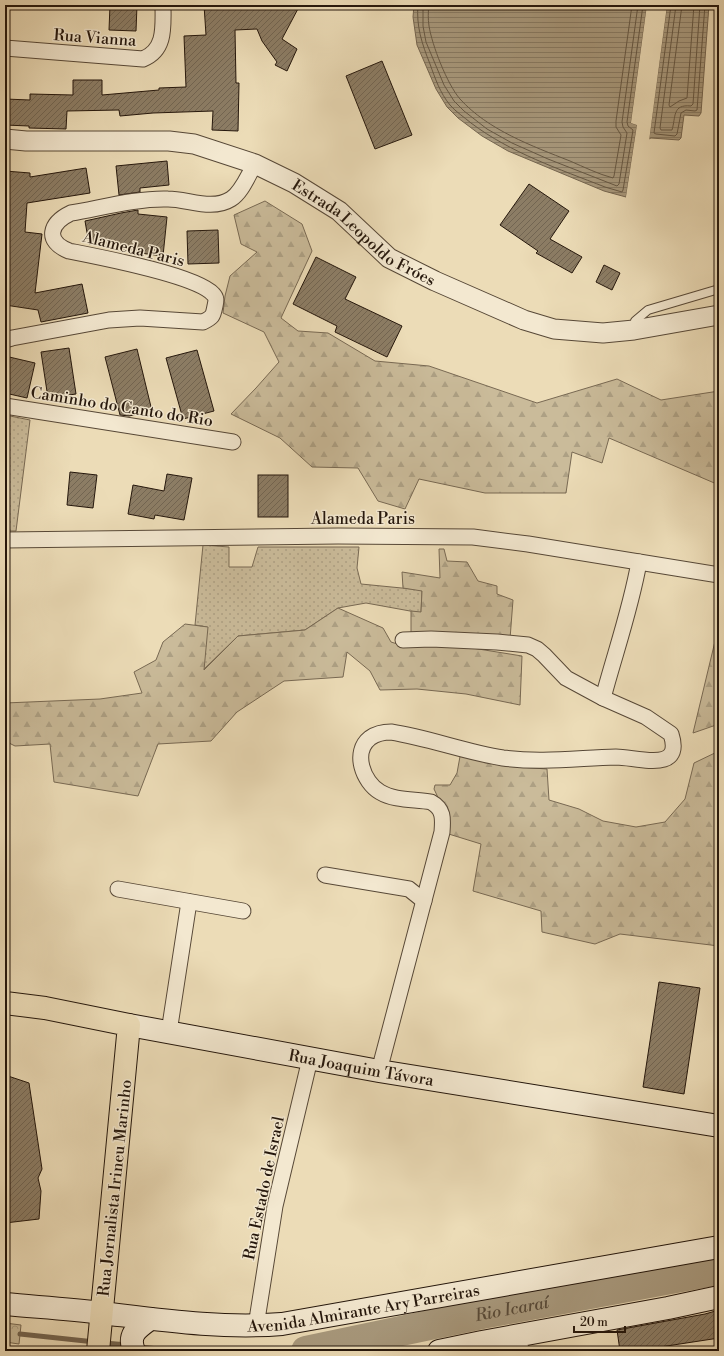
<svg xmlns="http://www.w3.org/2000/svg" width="724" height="1356" viewBox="0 0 724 1356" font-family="'Libre Bodoni',serif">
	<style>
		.grass { fill: url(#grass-dots); stroke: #786953 }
		.forest { fill: url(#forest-firs); stroke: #786953 }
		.park { fill: url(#park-crowns); stroke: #786953 }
		.water { fill: url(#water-rules); stroke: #746550 }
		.pier { fill: #ecdcb7 }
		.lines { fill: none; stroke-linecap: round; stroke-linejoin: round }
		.shore { stroke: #665844; stroke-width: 1 }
		.stream { stroke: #746550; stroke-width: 5 }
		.river { stroke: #a8997d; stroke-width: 30 }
		.building { fill: url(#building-hatch); stroke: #25170c }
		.service-casing { stroke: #574837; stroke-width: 10 }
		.minor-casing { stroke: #574837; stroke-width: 17 }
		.tertiary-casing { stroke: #574837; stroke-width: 21 }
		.secondary-casing { stroke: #25170c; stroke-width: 24 }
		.primary-casing { stroke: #25170c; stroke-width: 24 }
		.service { stroke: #f3e8d0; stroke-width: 8 }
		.minor { stroke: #f3e8d0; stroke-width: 15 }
		.tertiary { stroke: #f3e8d0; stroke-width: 19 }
		.secondary { stroke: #f3e8d0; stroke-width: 22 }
		.primary { stroke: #ecdcb7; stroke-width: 22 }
		.labels { text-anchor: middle; stroke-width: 3; stroke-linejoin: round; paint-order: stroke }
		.street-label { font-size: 16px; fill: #25170c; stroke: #f3e8d0 }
		.water-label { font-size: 17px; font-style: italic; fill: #594b39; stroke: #f3e8d0 }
	</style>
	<defs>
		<pattern id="grass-dots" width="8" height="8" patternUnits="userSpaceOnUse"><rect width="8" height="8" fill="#cabb9a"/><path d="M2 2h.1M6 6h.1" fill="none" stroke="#ada084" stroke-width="1.8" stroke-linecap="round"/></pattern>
		<pattern id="forest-firs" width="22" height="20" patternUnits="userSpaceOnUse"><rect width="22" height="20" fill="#cabb9a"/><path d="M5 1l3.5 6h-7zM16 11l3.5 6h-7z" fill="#ada084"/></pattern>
		<pattern id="park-crowns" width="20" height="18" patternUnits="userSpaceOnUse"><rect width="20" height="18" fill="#cabb9a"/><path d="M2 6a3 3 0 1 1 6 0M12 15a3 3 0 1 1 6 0" fill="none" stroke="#ada084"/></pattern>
		<pattern id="water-rules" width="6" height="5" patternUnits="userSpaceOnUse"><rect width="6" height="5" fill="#a8997d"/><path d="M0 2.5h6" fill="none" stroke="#897c65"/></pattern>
		<pattern id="building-hatch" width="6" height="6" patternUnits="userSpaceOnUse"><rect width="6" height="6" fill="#8c7d65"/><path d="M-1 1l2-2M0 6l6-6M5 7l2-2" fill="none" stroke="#726552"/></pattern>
	</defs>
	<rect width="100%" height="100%" fill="#ecdcb7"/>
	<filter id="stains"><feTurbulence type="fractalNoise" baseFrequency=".005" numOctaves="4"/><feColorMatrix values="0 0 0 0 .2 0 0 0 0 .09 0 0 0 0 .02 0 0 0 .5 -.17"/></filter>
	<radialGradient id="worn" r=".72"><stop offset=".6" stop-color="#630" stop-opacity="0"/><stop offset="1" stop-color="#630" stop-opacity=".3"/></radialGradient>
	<g class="grass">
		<path d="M5 415 30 420 16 531H5Z"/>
		<path d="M203 545 229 547V567H252L258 547H359L357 568 361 584 422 590 421 613 366 603 338 608 305 630 238 636 203 670 207 627 195 625Z"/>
	</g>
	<g class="forest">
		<path d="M265 201 302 224 312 251 281 318 298 331 328 333 375 361 429 366 537 403 617 379 661 400 719 391V485L609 438 602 463 572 452 566 493H485L419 479 405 509 378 501 358 468 312 467 280 438 231 414 256 388 279 362 264 332 223 313 225 296 230 276 257 252 241 244 234 215Z"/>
		<path d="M439 549H444L447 561 467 562 478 581 497 586V594L513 600 510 639 411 634V611L421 612 422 591 403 588 402 572 440 578Z"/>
		<path d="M338 608 383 628 391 642 407 647 441 643 522 656 520 705 466 694 417 689 380 690 370 671 347 652 343 677 284 681 237 712 211 741 158 744 138 796 54 782 50 744 15 746 5 741V703L100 699 142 693 134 672 156 660 163 642 185 624 208 627 204 670 238 636 305 630Z"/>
		<path d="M717 633H719V724L693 733Z"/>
		<path d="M461 751 483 757 505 766 547 769 549 800 579 809 603 821 636 827 665 822 685 799 694 763 719 751V946L620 934 595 944 542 932 541 911 473 891 481 844 439 831 442 806 434 789 435 785H450L457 773Z"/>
	</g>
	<path class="park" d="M5 1323 21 1325 19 1344 5 1342Z"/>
	<g class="water">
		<path d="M414 5H647L631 123 637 125 626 197 604 191 508 151 482 136 458 118 447 107 436 89 417 45 413 17Z"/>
		<path d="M667 5H709L701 113 699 116 684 115 681 138 679 140 651 138 649 139Z"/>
	</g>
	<g class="pier">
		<path d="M647 5H649L633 122 638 123 639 125 628 197H626L637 125 631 123Z"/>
		<path d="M665 5H667L649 141 647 139Z"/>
	</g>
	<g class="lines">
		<g class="shore">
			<path d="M418 5C416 26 422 44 430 64 435 78 440 93 450 105 456 112 464 117 471 123 511 153 559 169 605 187L622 192 623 190 633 130 628 126 627 122 643 5"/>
			<path d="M423 5V26L426 42 444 85 454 101 464 111 487 129 512 143 548 159 617 186 619 184 627 133 623 127 622 122 638 5"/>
			<path d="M429 5C428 12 428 19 429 26 432 45 447 84 460 99 488 130 532 146 570 161 584 167 598 174 613 178L614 176 621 135 616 127V121L632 5"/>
			<path d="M671 5 654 133 656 134 675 136 677 134 681 113 686 110 695 111 697 110 705 5"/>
			<path d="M676 5 660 128 661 130H672C676 117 672 104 691 106L693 104 700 5"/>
			<path d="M682 5 669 105 670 107 679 101 687 98 694 5"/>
		</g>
		<g class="stream">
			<path d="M20 1334 95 1342"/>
			<path d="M105 1343 127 1345"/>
			<path d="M139 1347 178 1351"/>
		</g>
		<path class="river" id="s1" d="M306 1351 482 1314 719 1270"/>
	</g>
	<g class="building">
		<path d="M110 5H137L136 31 109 30Z"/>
		<path d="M204 5H300L282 39 297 49 287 71 275 65 277 62 262 41 257 29 235 30 236 83H239L238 131 212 130 213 111 153 113 120 116 119 110 67 111 66 129 29 128V126L5 125V99L30 100V94L73 95V80H102V95L159 90V88L186 87 184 36 206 35Z"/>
		<path d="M382 61 412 135 375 149 346 76Z"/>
		<path d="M167 161 169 185 140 188V192L119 195 116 166Z"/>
		<path d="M86 168 90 193 27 203 25 232 42 234 35 293 82 284 88 313 41 322 38 310 5 305V171L30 173V177Z"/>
		<path d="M529 184 569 211 550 239 582 257 572 273 536 253 538 251 500 225Z"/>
		<path d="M138 210V214L167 217 163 256 140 253V252L120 251 115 247 89 244 85 221 121 213Z"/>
		<path d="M218 230 219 263 188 264 187 231Z"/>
		<path d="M316 257 356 277 345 299 402 326 387 357 335 332 337 326 293 304Z"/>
		<path d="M604 265 620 273 612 290 596 282Z"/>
		<path d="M69 348 76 394 48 398 41 352Z"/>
		<path d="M137 349 152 411 129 416 120 415 105 357Z"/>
		<path d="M197 350 214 411 183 419 166 358Z"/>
		<path d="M5 356 35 363 27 398 5 393Z"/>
		<path d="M70 472 97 475 93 508 67 505Z"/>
		<path d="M167 474 192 478 184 520 155 515 154 519 128 514 133 485 164 491Z"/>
		<rect x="258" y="475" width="30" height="42"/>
		<path d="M659 982 700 988 684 1094 643 1087Z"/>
		<path d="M5 1075 29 1083 42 1169 38 1178 41 1191 39 1219 5 1223Z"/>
		<path d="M719 1310V1338L634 1351H620L617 1330 705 1314Z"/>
	</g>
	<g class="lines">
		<defs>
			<path id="service" d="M634 329 635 321 648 310 719 289"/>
			<g id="minor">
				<path d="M5 48 143 59C166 50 163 26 163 5"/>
				<path d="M5 340 12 338 109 320 140 318 203 322C213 317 213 316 215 306 216 301 217 298 213 294 195 275 99 257 69 251 44 241 50 223 71 213 101 208 137 198 168 199 188 199 212 211 231 199 242 192 248 175 255 164"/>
				<path d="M5 406 233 442"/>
				<path d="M5 540 338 536 473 537 528 544 719 575"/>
				<path d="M403 640 431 639 497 642 528 645 537 649 544 655 566 678 603 698"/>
				<path d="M325 875 409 889 424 901"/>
				<path d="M118 889 243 911"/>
				<path d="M169 1032 189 902"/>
				<path d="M379 1071 442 832C443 819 444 809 431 802 415 799 395 801 380 792 363 782 352 752 370 738 377 733 383 732 391 732 429 738 465 752 503 758 541 763 578 758 616 757 637 757 684 774 671 734L646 717 603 698C615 653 631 608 639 562"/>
				<path d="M256 1326 275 1206 310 1059"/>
				<path d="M493 1344 509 1346 523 1351"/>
			</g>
			<g id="tertiary">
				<path id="s2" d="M5 139 26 141H169L194 144 255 164 294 183 339 211 389 258 435 281 524 320 554 329 603 333 634 330 719 315"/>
			</g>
			<g id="secondary">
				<path id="s3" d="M129 1025 379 1071 719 1126"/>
				<path id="s4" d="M5 1304C37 1307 70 1309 102 1313 161 1320 222 1329 282 1324L719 1247"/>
				<path d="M134 1351C127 1334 138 1328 150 1319"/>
				<path d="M439 1351 482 1342 668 1308 719 1297"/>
			</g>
			<path id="primary" d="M5 1003 45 1008 129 1025 98 1351"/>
		</defs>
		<use href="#service" class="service-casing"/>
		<use href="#minor" class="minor-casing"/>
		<use href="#tertiary" class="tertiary-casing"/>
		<use href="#secondary" class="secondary-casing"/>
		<use href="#primary" class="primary-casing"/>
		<use href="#service" class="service"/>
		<use href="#minor" class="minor"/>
		<use href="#tertiary" class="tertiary"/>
		<use href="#secondary" class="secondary"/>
		<use href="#primary" class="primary"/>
	</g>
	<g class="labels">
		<g class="street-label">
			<text transform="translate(95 37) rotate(4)" y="6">Rua Vianna</text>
			<text dy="6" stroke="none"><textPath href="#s2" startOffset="383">Estrada Leopoldo Fróes</textPath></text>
			<text transform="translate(134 248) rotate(14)" y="6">Alameda Paris</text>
			<text transform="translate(122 406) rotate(9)" y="6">Caminho do Canto do Rio</text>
			<text x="363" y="524">Alameda Paris</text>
			<text dy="6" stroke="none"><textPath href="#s3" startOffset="236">Rua Joaquim Távora</textPath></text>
			<text transform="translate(114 1188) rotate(-84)" y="6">Rua Jornalista Irineu Marinho</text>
			<text transform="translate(263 1188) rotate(-78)" y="6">Rua Estado de Israel</text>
			<text dy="6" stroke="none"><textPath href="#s4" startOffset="361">Avenida Almirante Ary Parreiras</textPath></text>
		</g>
		<g class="water-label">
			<text dy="6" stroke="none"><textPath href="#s1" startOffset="210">Rio Icaraí</textPath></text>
		</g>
	</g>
	<rect width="724" height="1356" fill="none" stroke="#ecdcb7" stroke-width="20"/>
	<rect x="6" y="6" width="712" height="1344" fill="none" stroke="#25170c" stroke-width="2"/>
	<rect x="10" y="10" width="704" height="1336" fill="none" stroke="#25170c"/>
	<path d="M574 1326v6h51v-6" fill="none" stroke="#25170c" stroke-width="2"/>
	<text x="580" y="1326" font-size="12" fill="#25170c" stroke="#f3e8d0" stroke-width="3" paint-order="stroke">20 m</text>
	<rect width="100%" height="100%" filter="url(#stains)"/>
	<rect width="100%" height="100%" fill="url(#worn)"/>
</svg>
